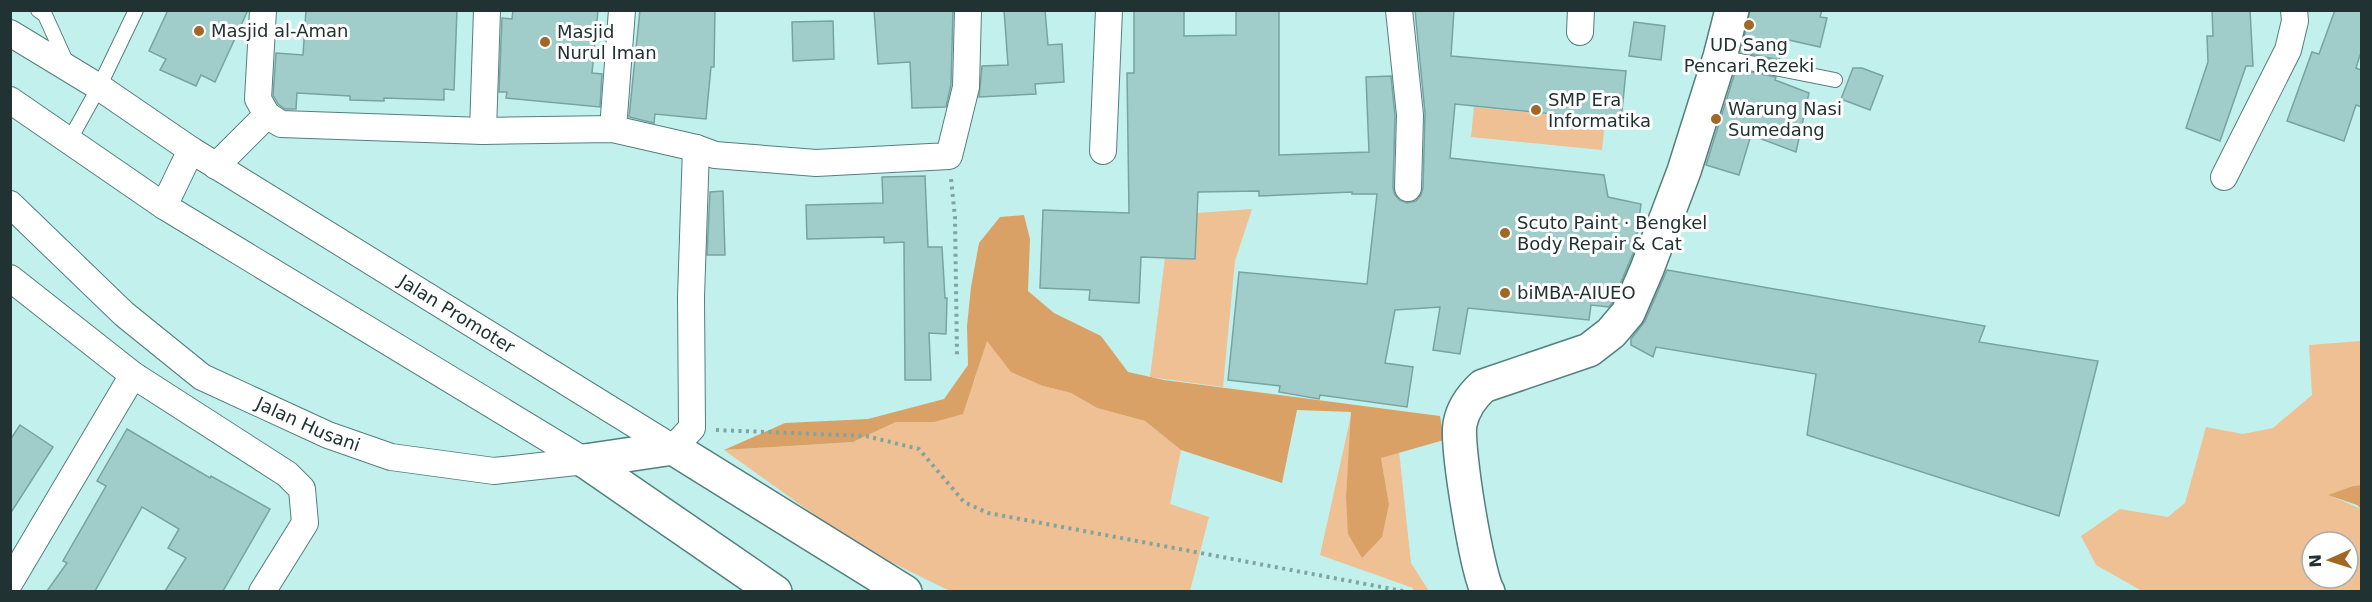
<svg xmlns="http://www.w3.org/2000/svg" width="2372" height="602" viewBox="0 0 2372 602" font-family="'DejaVu Sans',sans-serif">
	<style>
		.green { fill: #eec093; fill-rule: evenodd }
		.forest { fill: #daa166 }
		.building { fill: #a0cdca; stroke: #77a3a0; stroke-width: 1.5 }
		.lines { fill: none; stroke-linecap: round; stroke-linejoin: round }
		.lane-casing { stroke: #547f7c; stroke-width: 16 }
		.street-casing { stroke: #547f7c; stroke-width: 28 }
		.secondary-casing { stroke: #547f7c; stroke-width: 36 }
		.path { stroke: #81a4a1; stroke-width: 4; stroke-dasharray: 3 4.5; stroke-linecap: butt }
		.lane { stroke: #fff; stroke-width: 14 }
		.street { stroke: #fff; stroke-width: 26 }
		.secondary { stroke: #fff; stroke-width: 33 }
		.poi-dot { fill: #a06725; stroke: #fff; stroke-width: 2 }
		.labels { text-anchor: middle; stroke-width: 6; stroke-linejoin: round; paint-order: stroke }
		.poi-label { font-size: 18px; fill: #203231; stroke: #fff; text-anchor: start }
		.street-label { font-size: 18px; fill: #203231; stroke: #fff }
	</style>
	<rect width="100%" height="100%" fill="#c2f1ed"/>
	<g class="green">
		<path d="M1474 107 1605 120 1602 150 1471 137Z"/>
		<path d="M1252 209 1235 261 1223 387 1150 377 1165 258 1195 259 1197 213Z"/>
		<path d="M986 340 1043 386 1071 393 1097 408 1145 421 1181 450 1170 504 1209 517 1190 591H950L858 546 724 450 853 442 896 422H934L974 382Z"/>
		<path d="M2361 341V485L2353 486 2329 495 2361 509V591H2142L2096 565 2081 536 2120 509 2168 517 2185 503 2206 427 2243 434 2273 428 2312 395 2309 345ZM2312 542H2348V578H2312Z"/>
		<path d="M1352 411 1346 496 1389 504 1381 458 1396 423 1411 563 1429 591H1413V588L1320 555Z"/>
	</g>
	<g class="forest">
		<path d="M1024 215 1030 239 1028 291 1054 313 1101 336 1128 372 1164 380 1440 416 1444 440 1381 458 1389 504 1382 537 1362 558 1348 534 1346 496 1351 412 1297 410 1282 483 1181 450 1145 421 1097 408 1071 393 1043 386 1011 372 987 341 963 414 934 422H896L853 442 724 450 785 423 868 419 944 399 968 365 967 326 971 287 979 243 1000 217Z"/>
		<path d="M2361 485V509L2357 505 2328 495 2353 486Z"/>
	</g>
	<g class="building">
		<path d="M168 10H248L215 82 201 75 196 86 160 70 166 59 149 51Z"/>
		<path d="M306 10H457L454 90 444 89V100L384 98V101L350 100V96L297 93 296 109H285L278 104 273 95 276 53 303 55Z"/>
		<path d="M513 10H598L592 73 602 74 600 107 506 98 507 92H499L502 18 512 19Z"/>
		<path d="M640 10H715L714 67H711L706 119 655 114 654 123 629 117Z"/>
		<path d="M874 10H953L951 85 946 107 912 108 910 62 878 64Z"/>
		<path d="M1004 10H1045L1048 45 1062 44 1064 82 1035 84 1036 94 979 97 982 66 1008 65Z"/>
		<path d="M1134 10H1184V36L1236 35V10H1279V155L1369 152 1366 77 1391 76 1395 116 1393 188 1395 195 1400 200 1407 203 1416 201 1421 195 1423 188 1425 113 1415 10H1454L1451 56 1626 71 1621 121 1455 104 1450 158 1604 175 1608 197 1641 204 1635 249 1612 303 1609 307 1591 305 1589 320 1468 308 1460 354 1433 350 1440 307 1395 310 1385 363 1413 367 1407 407 1320 395 1319 399 1279 392 1280 386 1228 380 1239 272 1367 284 1377 194H1352V192L1259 196V191L1198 192 1195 259 1141 257 1139 303 1089 300 1090 290 1040 288 1043 210 1129 213 1127 73H1134Z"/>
		<path d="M1750 10H1822L1820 17 1827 18 1820 47 1784 39 1779 60 1741 52Z"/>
		<path d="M2212 10H2250L2253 66H2246L2220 141 2186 128 2208 62 2207 36H2213Z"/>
		<path d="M2335 10H2361V52L2356 68 2361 70V107L2356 105 2344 141 2287 121 2312 52 2319 54Z"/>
		<path d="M833 21 834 59 793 61 792 22Z"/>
		<path d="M1634 22 1665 26 1661 60 1629 56Z"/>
		<path d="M1853 68H1862L1883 76 1870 110 1841 99Z"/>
		<path d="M1736 69 1776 77 1775 80 1809 93 1796 152 1751 135 1739 175 1706 165Z"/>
		<path d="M925 176 928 247H942L945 298H947L946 334 929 333 931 380H905L904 242 884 243V237L807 239 806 205 883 203 882 177Z"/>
		<path d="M723 191 725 255H707L710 192Z"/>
		<path d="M1667 270 1985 326 1979 342 2098 361 2059 516 1807 435 1816 374 1656 347 1653 357 1631 345V339L1645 321Z"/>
		<path d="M20 425 53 447 10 514V440Z"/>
		<path d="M127 429 210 478 211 476 270 509 223 591H165L186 558 168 548 179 529 142 507 95 591H47L67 563 63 561 106 486 97 481Z"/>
	</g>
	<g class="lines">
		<defs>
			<g id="lane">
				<path d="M38 10 45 15 68 66"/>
				<path d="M1720 57 1835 80"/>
				<path d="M69 141 99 87 136 10"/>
			</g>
			<g id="street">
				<path d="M263 10 258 99 267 115 281 124 483 131 613 129 696 148 715 155 816 163 949 156 966 87 968 10"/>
				<path d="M1399 10 1410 115 1408 188"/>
				<path d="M1580 32 1581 10"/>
				<path id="s1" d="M10 33 99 87 191 150 673 448 692 428 691 297 696 148"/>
				<path d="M10 100 164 206 585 461"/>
				<path d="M613 129 622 10"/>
				<path d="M483 131 487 10"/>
				<path d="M1103 151 1109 10"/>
				<path d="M216 166 267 115"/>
				<path d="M2224 177 2288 50 2295 21 2294 10"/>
				<path id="s2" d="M10 204 124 314 202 377 328 435 391 457 494 471 585 461"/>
				<path d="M164 206 191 150"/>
				<path d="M10 278 133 375 287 474 302 489 305 523 262 592"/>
				<path d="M10 582 133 375"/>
			</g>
			<g id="secondary">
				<path d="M585 461 673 448 905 592"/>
				<path d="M585 461 775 592"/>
				<path d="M1488 592C1477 574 1456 445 1460 424 1463 408 1471 397 1483 386L1589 350 1611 333 1628 313 1647 269 1684 171 1720 57 1732 10"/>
			</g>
		</defs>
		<use href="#lane" class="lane-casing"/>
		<use href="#street" class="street-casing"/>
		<use href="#secondary" class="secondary-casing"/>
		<g class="path">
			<path d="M951 179 955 217 957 355"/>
			<path d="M716 430 866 436 919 449 964 502 988 513 1408 592"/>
		</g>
		<use href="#lane" class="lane"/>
		<use href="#street" class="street"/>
		<use href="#secondary" class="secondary"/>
	</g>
	<g class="poi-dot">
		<circle cx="1749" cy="25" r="6"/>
		<circle cx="199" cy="31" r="6"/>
		<circle cx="545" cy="42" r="6"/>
		<circle cx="1536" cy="110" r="6"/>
		<circle cx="1716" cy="119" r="6"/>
		<circle cx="1505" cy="233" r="6"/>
		<circle cx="1505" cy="293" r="6"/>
	</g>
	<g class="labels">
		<g class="poi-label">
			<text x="211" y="37">Masjid al-Aman</text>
			<text x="557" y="38">Masjid<tspan x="557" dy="21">Nurul Iman</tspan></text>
			<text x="1749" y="51" text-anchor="middle">UD Sang<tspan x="1749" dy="21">Pencari Rezeki</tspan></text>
			<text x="1548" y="106">SMP Era<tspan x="1548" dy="21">Informatika</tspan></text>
			<text x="1728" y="115">Warung Nasi<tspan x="1728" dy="21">Sumedang</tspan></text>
			<text x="1517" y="229">Scuto Paint · Bengkel<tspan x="1517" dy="21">Body Repair &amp; Cat</tspan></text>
			<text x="1517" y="299">biMBA-AIUEO</text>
		</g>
		<g class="street-label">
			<text dy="6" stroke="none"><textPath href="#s1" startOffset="528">Jalan Promoter</textPath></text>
			<text dy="6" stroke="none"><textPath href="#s2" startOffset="375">Jalan Husani</textPath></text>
		</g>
	</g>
	<rect width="2372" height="602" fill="none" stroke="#203231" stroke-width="24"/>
	<g transform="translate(2330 560) rotate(267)"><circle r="28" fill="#ffffff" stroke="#a6adad" stroke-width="1.5"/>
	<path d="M0-4.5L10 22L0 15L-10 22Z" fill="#a06725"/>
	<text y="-9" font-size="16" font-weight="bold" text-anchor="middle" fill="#203231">N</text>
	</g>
</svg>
